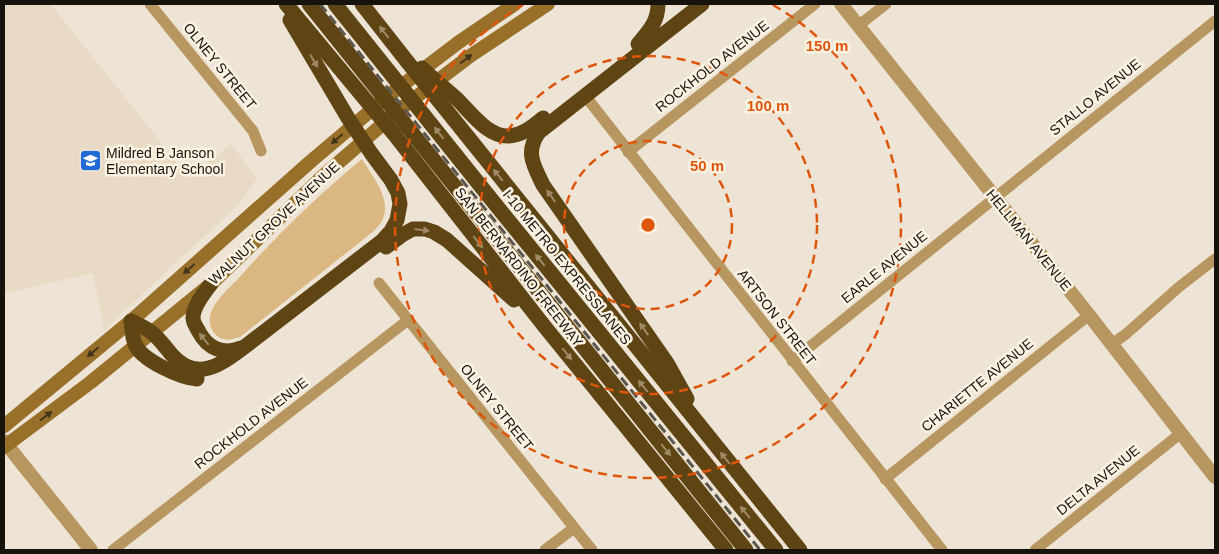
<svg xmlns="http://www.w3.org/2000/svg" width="1219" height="554" viewBox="0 0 1219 554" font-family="Arial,sans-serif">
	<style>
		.built { fill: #e8dac4 }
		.green { fill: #dbb881 }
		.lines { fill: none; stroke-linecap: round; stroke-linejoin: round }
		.minor { stroke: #b79660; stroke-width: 11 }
		.tertiary { stroke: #b79660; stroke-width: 14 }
		.secondary { stroke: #98702a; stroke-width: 14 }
		.motorway { stroke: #5f4414; stroke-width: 15 }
		.rail { stroke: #5c574e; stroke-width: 3; stroke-dasharray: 10 5; stroke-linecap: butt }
		.oneway { fill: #9e8a66 }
		.oneway2 { fill: #443417 }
		.ring { fill: none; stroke: #de560c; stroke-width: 2.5; stroke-dasharray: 9 6 }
		.labels { text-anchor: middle; stroke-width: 5; stroke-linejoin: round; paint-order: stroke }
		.street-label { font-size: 14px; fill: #16130d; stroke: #fcf2e2 }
		.poi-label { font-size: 14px; fill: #16130d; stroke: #fcf2e2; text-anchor: start }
		.centre { fill: #de560c; stroke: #fcf2e2; stroke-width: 2.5 }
		.ring-label { font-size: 15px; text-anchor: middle; font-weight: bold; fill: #de560c; stroke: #fcf2e2; stroke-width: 5; stroke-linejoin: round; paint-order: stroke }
	</style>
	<rect width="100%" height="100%" fill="#eee4d5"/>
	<path class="built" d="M4 4H51L189 178 231 144 257 178 240 203 104 330 93 273 4 294Z"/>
	<path class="green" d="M362 159C372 176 393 200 382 221 380 225 376 228 374 231L240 337C230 340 223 342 215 334 209 327 208 319 212 310 216 300 229 288 236 281 275 237 317 196 362 159Z"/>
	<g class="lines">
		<g class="minor">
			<path d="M150 4 253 131 261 151"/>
			<path d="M858 26 886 4"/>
			<path d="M590 102 942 550"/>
			<path d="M628 152 815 4"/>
			<path d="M379 283 592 550"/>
			<path d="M1112 344 1126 334 1179 287 1215 259"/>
			<path d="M792 361 1215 21"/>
			<path d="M885 479 1089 315"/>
			<path d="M113 550 408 320"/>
			<path d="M545 550 574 528"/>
			<path d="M1035 550 1181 433"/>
		</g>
		<g class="tertiary">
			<path d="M841 4 1089 315 1215 477"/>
			<path d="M4 441 91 550"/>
		</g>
		<g class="secondary">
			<path d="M4 426 131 321 310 162 388 96 459 42 515 4"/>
			<path d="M4 447 91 382 211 284 323 176 399 110 470 56 548 4"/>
		</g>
		<g class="motorway">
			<path d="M286 4 394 134 545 327 726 550"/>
			<path d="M309 4 746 550"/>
			<path d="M335 4 487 194 776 550"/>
			<path d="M362 4 406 60 800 550"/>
			<path d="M638 44C649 31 658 22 658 4"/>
			<path d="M422 68C433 79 445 88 457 99 471 113 488 137 509 136 523 135 533 126 543 118"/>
			<path d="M386 247 402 235 413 229H425L434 232 447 240 514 300"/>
			<path d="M211 284C204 293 193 306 193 318 193 323 197 328 199 332 208 349 224 355 241 348"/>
			<path d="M131 321C137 324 145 327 151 332 159 338 166 348 172 355 198 384 223 363 247 345L382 241 391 231 397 220 400 204 398 193 391 180 371 153 348 118 290 20"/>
			<path d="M131 321C132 328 132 337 135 344 141 360 181 378 197 379"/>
			<path d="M687 399 667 363 543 185C533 164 525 152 539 132L702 4"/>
		</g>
		<path class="rail" d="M320 4 760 550"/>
	</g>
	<defs><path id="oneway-solid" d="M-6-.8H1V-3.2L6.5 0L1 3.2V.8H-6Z" transform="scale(1.25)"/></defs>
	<g class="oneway">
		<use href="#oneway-solid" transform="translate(384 32) rotate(-128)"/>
		<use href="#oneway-solid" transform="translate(314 61) rotate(59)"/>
		<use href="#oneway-solid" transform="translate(439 133) rotate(-128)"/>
		<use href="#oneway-solid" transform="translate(498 175) rotate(-129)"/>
		<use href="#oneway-solid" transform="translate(551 196) rotate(-125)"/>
		<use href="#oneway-solid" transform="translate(422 230) rotate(7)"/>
		<use href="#oneway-solid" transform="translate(478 242) rotate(52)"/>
		<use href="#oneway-solid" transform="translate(540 260) rotate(-129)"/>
		<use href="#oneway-solid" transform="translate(644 329) rotate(-125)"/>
		<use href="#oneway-solid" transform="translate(204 339) rotate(-129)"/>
		<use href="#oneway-solid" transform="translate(567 354) rotate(51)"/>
		<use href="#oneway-solid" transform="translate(643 386) rotate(-129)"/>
		<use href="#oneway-solid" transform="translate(666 450) rotate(51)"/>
		<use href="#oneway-solid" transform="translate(725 458) rotate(-129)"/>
		<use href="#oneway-solid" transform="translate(745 512) rotate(-129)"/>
	</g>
	<g class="oneway2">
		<use href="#oneway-solid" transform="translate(466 59) rotate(-37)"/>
		<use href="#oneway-solid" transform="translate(337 139) rotate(139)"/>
		<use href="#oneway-solid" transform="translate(189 269) rotate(139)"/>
		<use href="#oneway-solid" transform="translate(93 352) rotate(140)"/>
		<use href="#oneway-solid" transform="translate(46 416) rotate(-37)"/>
	</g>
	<g class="ring">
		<circle cx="648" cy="225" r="84"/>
		<circle cx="648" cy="225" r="169"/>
		<path d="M773 5A253 253 0 1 1 523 5"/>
	</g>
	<defs>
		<symbol id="school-square" viewBox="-11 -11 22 22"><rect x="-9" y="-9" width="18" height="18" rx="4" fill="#216ad5" stroke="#fcf2e2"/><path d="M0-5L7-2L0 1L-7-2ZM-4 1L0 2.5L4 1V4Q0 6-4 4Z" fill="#fff"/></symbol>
	</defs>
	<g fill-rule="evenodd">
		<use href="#school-square" x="78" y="148" width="25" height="25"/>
	</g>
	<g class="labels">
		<g class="street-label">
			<text transform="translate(220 66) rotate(51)" y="5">OLNEY STREET</text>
			<text transform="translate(712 66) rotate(-38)" y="5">ROCKHOLD AVENUE</text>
			<text transform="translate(1095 97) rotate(-39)" y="5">STALLO AVENUE</text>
			<text transform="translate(274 223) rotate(-43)" y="5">WALNUT GROVE AVENUE</text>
			<text transform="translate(1029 240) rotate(51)" y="5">HELLMAN AVENUE</text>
			<text transform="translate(519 267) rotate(52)" y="5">SAN BERNARDINO FREEWAY</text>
			<text transform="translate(567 267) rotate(51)" y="5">I-10 METRO EXPRESSLANES</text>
			<text transform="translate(884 267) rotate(-39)" y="5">EARLE AVENUE</text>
			<text transform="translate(777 317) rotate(52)" y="5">ARTSON STREET</text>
			<text transform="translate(977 385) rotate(-39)" y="5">CHARIETTE AVENUE</text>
			<text transform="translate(497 407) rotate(51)" y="5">OLNEY STREET</text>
			<text transform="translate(251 423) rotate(-38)" y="5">ROCKHOLD AVENUE</text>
			<text transform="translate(1098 480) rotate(-39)" y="5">DELTA AVENUE</text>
		</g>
		<g class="poi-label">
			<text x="106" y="158">Mildred B Janson<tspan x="106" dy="16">Elementary School</tspan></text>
		</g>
	</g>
	<circle cx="648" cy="225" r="8" class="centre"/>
	<g class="ring-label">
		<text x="827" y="51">150 m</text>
		<text x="768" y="111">100 m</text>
		<text x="707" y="171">50 m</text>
	</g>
	<rect width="1219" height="554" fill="none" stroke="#16130d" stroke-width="10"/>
</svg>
